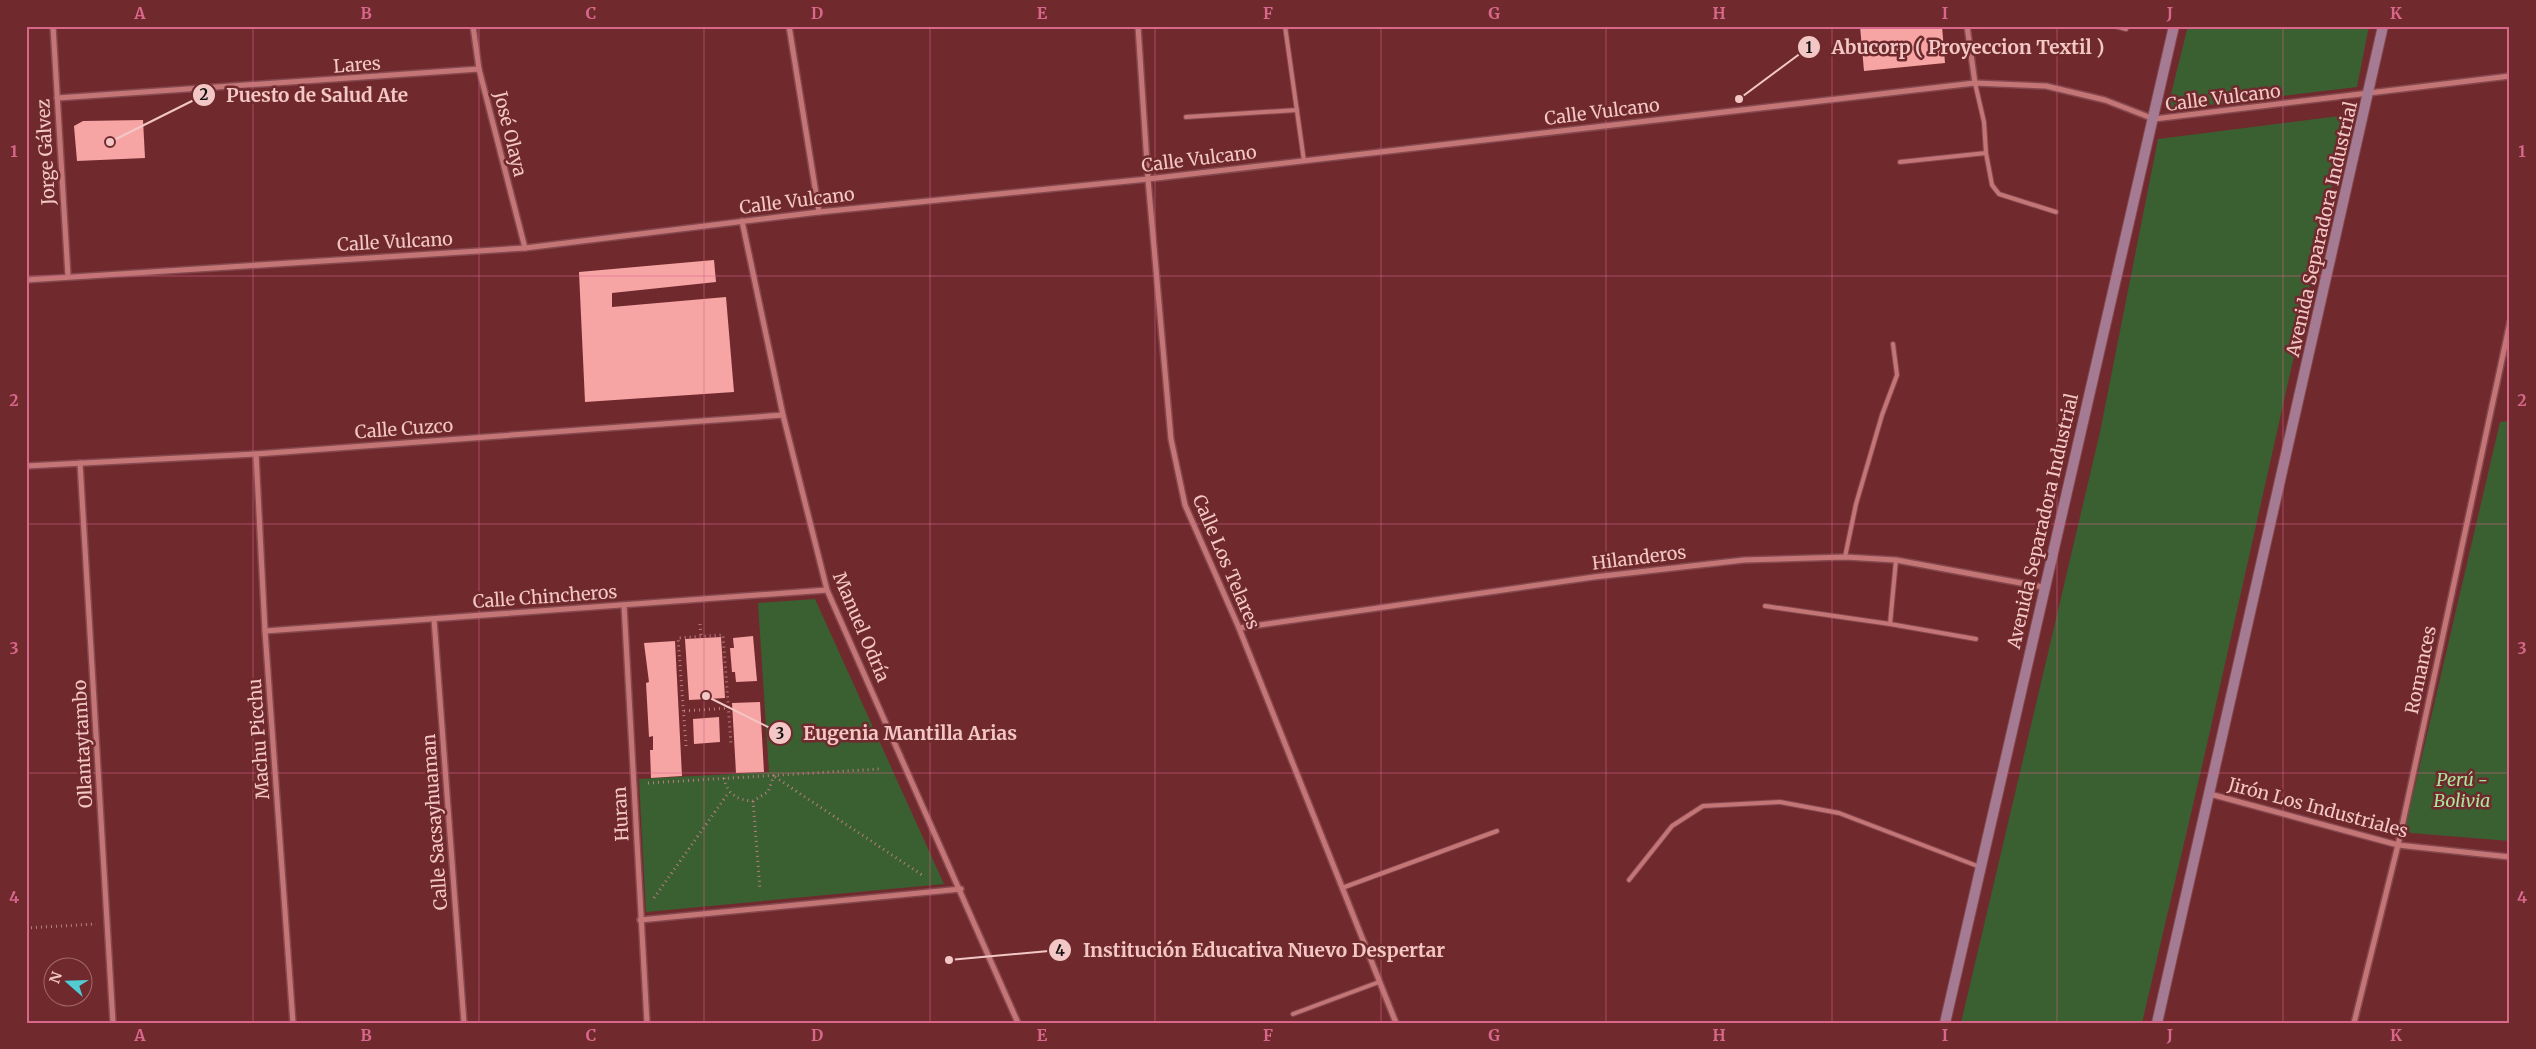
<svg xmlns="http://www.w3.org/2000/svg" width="2536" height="1049" viewBox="0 0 2536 1049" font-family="Merriweather,serif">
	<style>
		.green { fill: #3a5f31 }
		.building { fill: #f7a4a4 }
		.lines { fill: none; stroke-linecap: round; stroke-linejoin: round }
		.lane-casing { stroke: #85484e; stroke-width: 6 }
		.street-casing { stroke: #85484e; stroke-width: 8 }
		.secondary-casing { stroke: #85484e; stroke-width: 12 }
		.path { stroke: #b77f80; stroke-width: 3; stroke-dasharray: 1 4; stroke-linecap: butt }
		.lane { stroke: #c47576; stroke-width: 4 }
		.street { stroke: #c47576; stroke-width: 5 }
		.secondary { stroke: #a47b93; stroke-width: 10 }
		.grid { fill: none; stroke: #d8678b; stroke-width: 1; stroke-opacity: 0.55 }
		.labels { text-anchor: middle; stroke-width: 5; stroke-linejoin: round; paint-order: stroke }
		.street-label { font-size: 18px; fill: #f3c7c6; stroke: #702a2e }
		.park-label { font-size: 18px; font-style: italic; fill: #a9e69b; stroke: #702a2e }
		.leader { fill: none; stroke: #f3c7c6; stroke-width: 2 }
		.callout-dot { fill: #f3c7c6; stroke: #702a2e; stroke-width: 2 }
		.mark-label { font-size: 15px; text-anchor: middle; font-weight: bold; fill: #111 }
		.callout-label { font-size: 19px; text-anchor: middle; font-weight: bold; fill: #f3c7c6; stroke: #702a2e; stroke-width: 5; stroke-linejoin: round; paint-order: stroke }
		.neatline { fill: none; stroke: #d8678b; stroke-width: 2 }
		.grid-label { font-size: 16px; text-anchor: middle; font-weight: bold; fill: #d8678b }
	</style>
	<rect width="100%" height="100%" fill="#702a2e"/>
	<g class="green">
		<path d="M2188 26H2369L2357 87 2167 110Z"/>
		<path d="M2348 115 2203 762 2142 1023H1961L2100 432 2158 139Z"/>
		<path d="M2510 421V841L2411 833 2405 829 2500 422Z"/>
		<path d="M815 599 944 884 646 912 639 779 769 772 758 603Z"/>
	</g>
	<g class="building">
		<path d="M1860 26H1942L1945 63 1864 71Z"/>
		<path d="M143 120 145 158 77 161 74 126 83 121Z"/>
		<path d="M714 260 716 282 612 293V307L726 297 734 392 585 402 579 272Z"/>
		<path d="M753 636 757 681 736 682 735 672H732L730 648H734L733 638Z"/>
		<path d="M721 637 725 698 689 700 685 639Z"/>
		<path d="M675 641 682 776 651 778 650 750H653V736L649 737 646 683 649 682 644 643Z"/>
		<path d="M760 702 764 772 736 773 732 703Z"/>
		<path d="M719 717 720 742 694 744 693 719Z"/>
	</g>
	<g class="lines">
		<defs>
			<g id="lane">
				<path d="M1285 26 1304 161"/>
				<path d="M2115 26 2126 29"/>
				<path d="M1975 83 1984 122 1986 153 1992 185 1999 194 2056 212"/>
				<path d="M1186 117 1297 110"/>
				<path d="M1900 162 1986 153"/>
				<path d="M1845 557 1856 504 1882 415 1897 375 1893 344"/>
				<path d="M1765 606 1890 624 1976 639"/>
				<path d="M1890 624 1896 560"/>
				<path d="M1629 880 1672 826 1703 806 1780 802 1839 813 1980 867"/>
				<path d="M1342 888 1497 831"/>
				<path d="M1293 1014 1379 982"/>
			</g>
			<g id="street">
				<path d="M53 26 68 276"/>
				<path d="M473 26 479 69 525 248"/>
				<path d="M789 26 819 212"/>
				<path d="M1138 26 1148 179 1171 439 1185 505 1239 628 1396 1023"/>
				<path d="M1967 26 1975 83"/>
				<path d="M57 98 479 69"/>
				<path d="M742 221 783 415 827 590 1018 1023"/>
				<path d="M26 280 525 248 819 212 1148 179 1975 83 2046 86 2105 100 2154 119 2510 76"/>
				<path d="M256 454 265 631 293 1023"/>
				<path d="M80 463 113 1023"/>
				<path d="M26 466 256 454 783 415"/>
				<path d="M624 605 647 1023"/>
				<path d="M434 619 464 1023"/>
				<path d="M1239 628 1594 577 1744 560 1845 557 1896 560 2043 587"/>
				<path d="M265 631 827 590"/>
				<path d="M2210 794 2398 845 2510 857"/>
				<path d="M640 920 961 889"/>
				<path d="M2354 1023 2398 845 2510 322"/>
			</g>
			<g id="secondary">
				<path d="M1945 1023 2174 26"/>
				<path d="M2157 1023 2383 26"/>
			</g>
		</defs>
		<use href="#lane" class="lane-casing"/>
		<use href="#street" class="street-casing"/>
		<use href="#secondary" class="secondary-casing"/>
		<g class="path">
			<path d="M700 624 701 636"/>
			<path d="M684 711 728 708"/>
			<path d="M686 746 678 638 723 635 731 744"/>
			<path d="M775 777 922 875"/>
			<path d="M724 778C727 794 737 800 753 801L768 792 774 775"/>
			<path d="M648 783 879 769"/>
			<path d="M753 801 760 889"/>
			<path d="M654 898 729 792"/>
			<path d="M26 928 96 924"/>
		</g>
		<use href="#lane" class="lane"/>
		<use href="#street" class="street"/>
		<use href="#secondary" class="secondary"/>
	</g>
	<path class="grid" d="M253 26V1023M479 26V1023M704 26V1023M930 26V1023M1155 26V1023M1381 26V1023M1606 26V1023M1832 26V1023M2057 26V1023M2283 26V1023M26 276H2510M26 524H2510M26 773H2510"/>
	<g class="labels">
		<g class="street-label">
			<text transform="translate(357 65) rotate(-4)" y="6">Lares</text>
			<text transform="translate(2223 98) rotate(-7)" y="6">Calle Vulcano</text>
			<text transform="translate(1602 112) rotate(-7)" y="6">Calle Vulcano</text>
			<text transform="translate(510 134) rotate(76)" y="6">José Olaya</text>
			<text transform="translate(46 152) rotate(-93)" y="6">Jorge Gálvez</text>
			<text transform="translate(1199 159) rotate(-7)" y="6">Calle Vulcano</text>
			<text transform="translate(797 201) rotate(-7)" y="6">Calle Vulcano</text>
			<text transform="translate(2322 229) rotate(-77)" y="6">Avenida Separadora Industrial</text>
			<text transform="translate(395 242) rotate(-3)" y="6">Calle Vulcano</text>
			<text transform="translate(404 429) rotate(-4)" y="6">Calle Cuzco</text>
			<text transform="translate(2043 521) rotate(-77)" y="6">Avenida Separadora Industrial</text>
			<text transform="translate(1639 558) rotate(-7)" y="6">Hilanderos</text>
			<text transform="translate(1226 562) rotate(67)" y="6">Calle Los Telares</text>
			<text transform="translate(545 597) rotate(-4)" y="6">Calle Chincheros</text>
			<text transform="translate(861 627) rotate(67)" y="6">Manuel Odría</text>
			<text transform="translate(2421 670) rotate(-78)" y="6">Romances</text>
			<text transform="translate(259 739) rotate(-94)" y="6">Machu Picchu</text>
			<text transform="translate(83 744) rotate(-93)" y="6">Ollantaytambo</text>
			<text transform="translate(2318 808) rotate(15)" y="6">Jirón Los Industriales</text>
			<text transform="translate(621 814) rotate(-93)" y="6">Huran</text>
			<text transform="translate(435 822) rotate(-94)" y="6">Calle Sacsayhuaman</text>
		</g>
		<g class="park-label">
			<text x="2462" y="786">Perú -<tspan x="2462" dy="21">Bolivia</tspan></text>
		</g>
	</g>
	<path class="leader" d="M1739 99L1809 47M110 142L204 95M706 696L780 733M949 960L1060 950"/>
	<g class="callout-dot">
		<circle cx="1739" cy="99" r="5"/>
		<circle cx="110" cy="142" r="5"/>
		<circle cx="706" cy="696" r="5"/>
		<circle cx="949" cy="960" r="5"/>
		<circle cx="1809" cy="47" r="12"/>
		<circle cx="204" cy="95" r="12"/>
		<circle cx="780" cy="733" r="12"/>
		<circle cx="1060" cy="950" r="12"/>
	</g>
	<g class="mark-label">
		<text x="1809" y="53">1</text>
		<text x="204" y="100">2</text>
		<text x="780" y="739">3</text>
		<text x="1060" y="956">4</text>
	</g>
	<g class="callout-label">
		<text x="1968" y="54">Abucorp ( Proyeccion Textil )</text>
		<text x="317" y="102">Puesto de Salud Ate</text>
		<text x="910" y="740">Eugenia Mantilla Arias</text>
		<text x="1264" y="957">Institución Educativa Nuevo Despertar</text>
	</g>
	<rect width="2536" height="1049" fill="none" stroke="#702a2e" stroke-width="55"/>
	<g transform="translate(68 982) rotate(290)"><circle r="24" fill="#702a2e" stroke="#a4696b"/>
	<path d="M0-4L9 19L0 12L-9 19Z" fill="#51ccd2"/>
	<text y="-8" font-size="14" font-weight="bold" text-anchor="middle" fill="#f3c7c6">N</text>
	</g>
	<rect x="28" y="28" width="2480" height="994" class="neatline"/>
	<g class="grid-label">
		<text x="140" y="19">A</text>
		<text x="366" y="19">B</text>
		<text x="591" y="19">C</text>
		<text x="817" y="19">D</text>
		<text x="1042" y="19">E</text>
		<text x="1268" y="19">F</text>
		<text x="1494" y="19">G</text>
		<text x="1719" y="19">H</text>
		<text x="1945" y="19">I</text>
		<text x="2170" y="19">J</text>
		<text x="2396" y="19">K</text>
		<text x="14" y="157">1</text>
		<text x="2522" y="157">1</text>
		<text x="14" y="406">2</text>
		<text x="2522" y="406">2</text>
		<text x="14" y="654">3</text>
		<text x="2522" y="654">3</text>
		<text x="14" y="903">4</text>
		<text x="2522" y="903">4</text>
		<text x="140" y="1041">A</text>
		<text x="366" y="1041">B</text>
		<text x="591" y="1041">C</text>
		<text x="817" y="1041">D</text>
		<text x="1042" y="1041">E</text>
		<text x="1268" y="1041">F</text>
		<text x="1494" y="1041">G</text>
		<text x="1719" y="1041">H</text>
		<text x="1945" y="1041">I</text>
		<text x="2170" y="1041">J</text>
		<text x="2396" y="1041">K</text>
	</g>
</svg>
